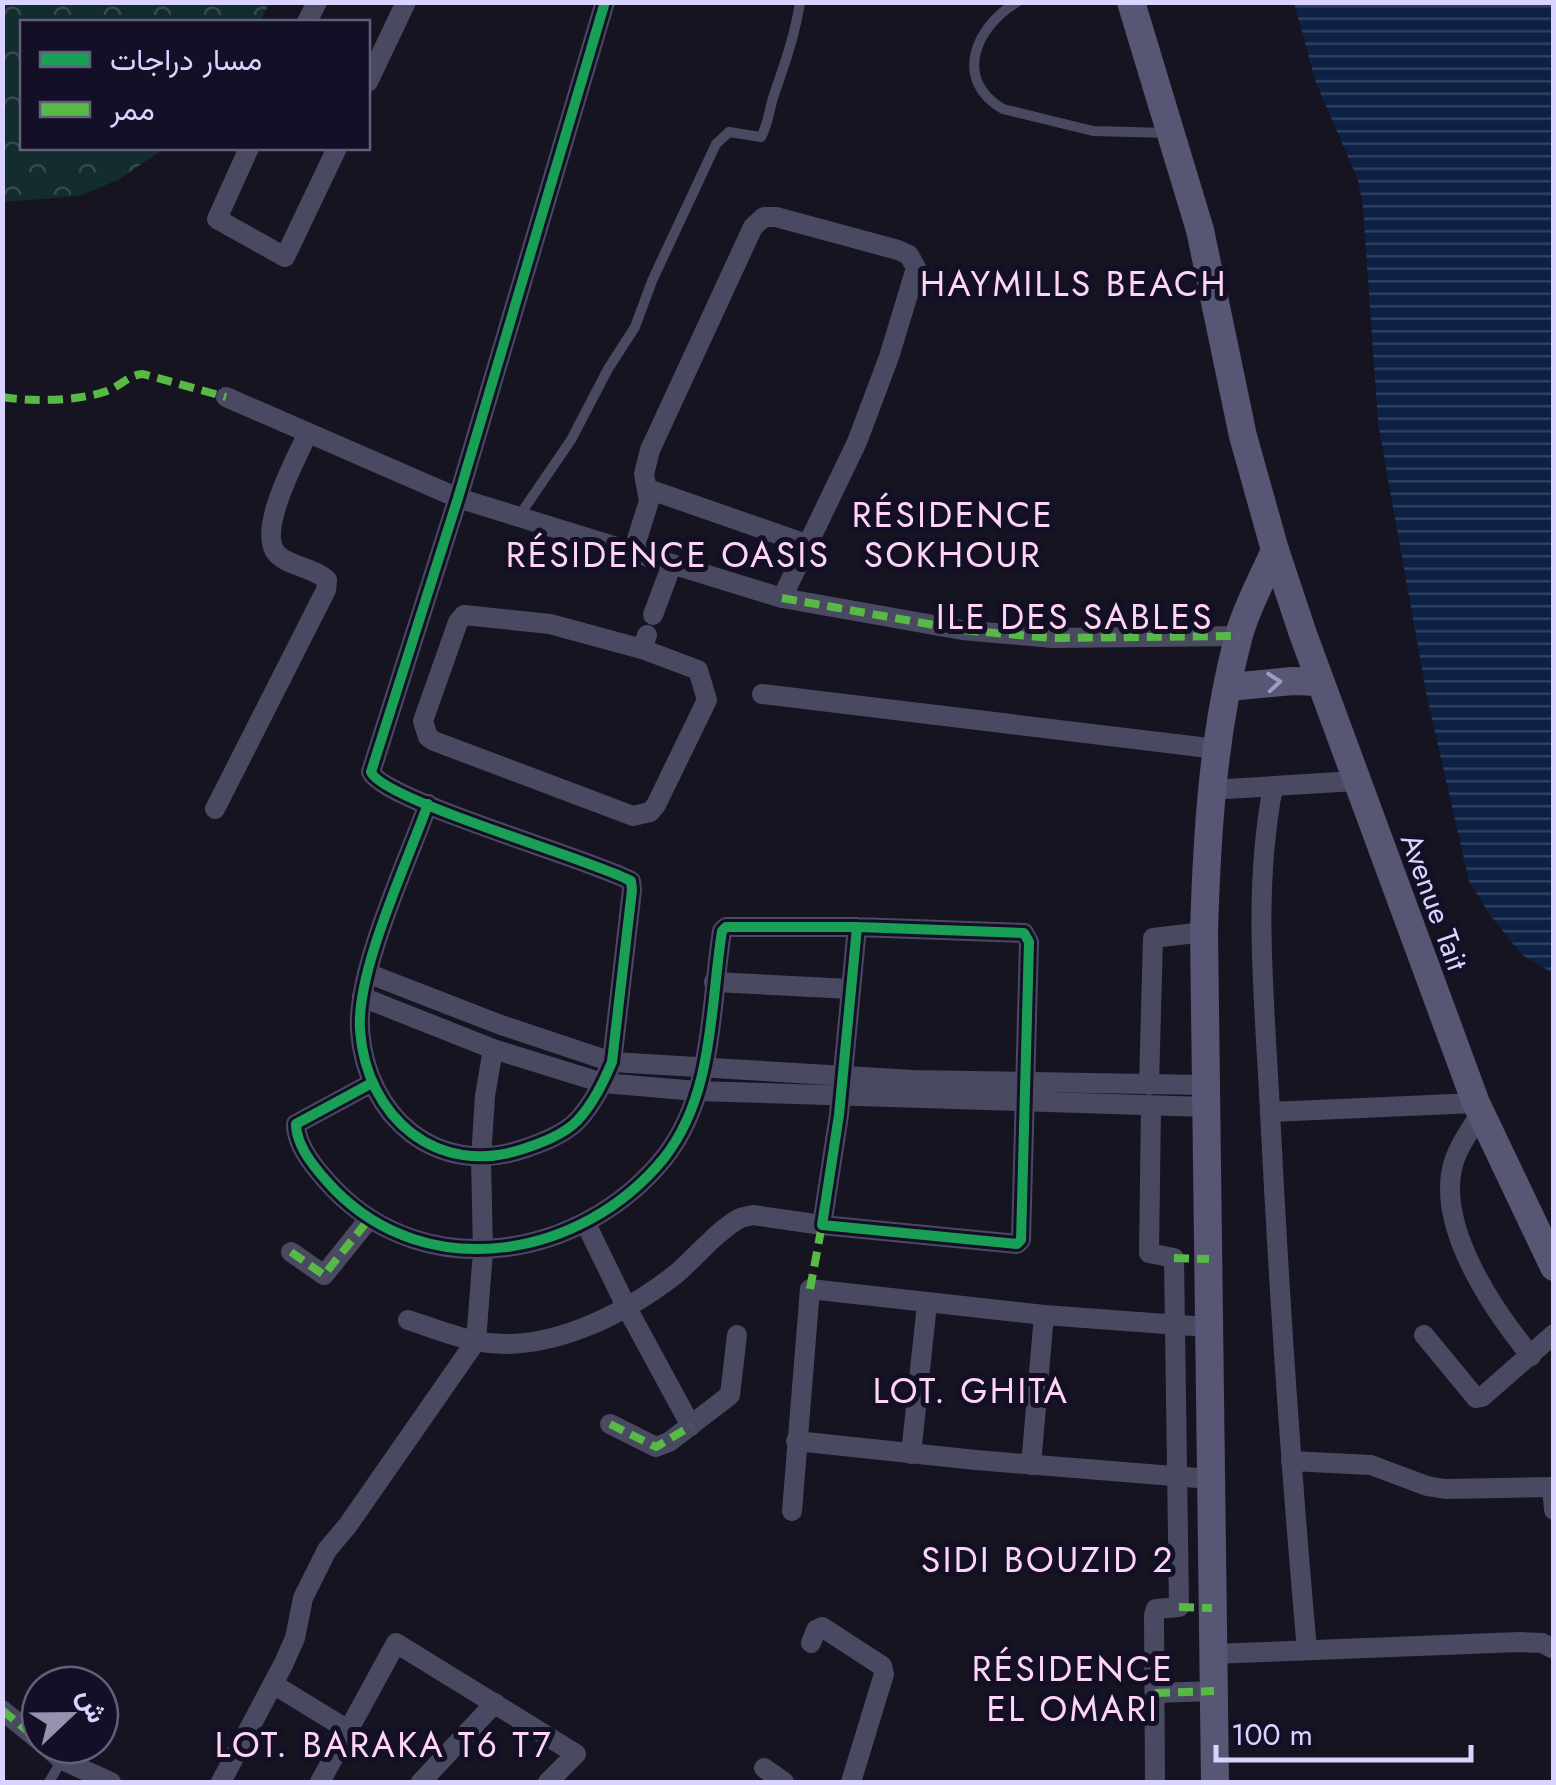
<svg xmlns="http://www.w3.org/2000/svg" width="1556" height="1785" viewBox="0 0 1556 1785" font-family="Jost,Vazirmatn,sans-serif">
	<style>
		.forest { fill: url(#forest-crowns) }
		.water { fill: url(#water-rules) }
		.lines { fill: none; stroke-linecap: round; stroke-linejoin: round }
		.lane { stroke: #4a4962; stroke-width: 10 }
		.street { stroke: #4a4962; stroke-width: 20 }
		.secondary { stroke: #575674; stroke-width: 28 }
		.quiet { stroke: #58b947; stroke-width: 8; stroke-dasharray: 15 8; stroke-linecap: butt }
		.cycleway-casing { stroke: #130f26; stroke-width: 16 }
		.cycleway { stroke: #1a9f57; stroke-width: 10 }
		.oneway { stroke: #9e9bc0 }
		.labels { text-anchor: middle; stroke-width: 10; stroke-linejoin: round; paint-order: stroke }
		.street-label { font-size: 30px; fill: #d9d4ff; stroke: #130f26 }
		.quarter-label { font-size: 35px; letter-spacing: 2.5px; fill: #ffd6f0; stroke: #130f26 }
	</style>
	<defs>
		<pattern id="forest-crowns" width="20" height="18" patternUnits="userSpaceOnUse" patternTransform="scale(2.5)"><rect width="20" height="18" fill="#132c2d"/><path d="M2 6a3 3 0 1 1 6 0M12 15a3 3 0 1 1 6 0" fill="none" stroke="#354a4c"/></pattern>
		<pattern id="water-rules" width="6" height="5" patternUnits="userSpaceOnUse" patternTransform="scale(2.5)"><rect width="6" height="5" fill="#0d2144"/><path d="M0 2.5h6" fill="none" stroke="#304060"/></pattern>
	</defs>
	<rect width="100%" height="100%" fill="#161421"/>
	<path class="forest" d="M3 2H270V3L259 22H22V148H165L118 180 79 196 3 202Z"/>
	<path class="water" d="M1294 3H1553V973L1522 955 1490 915 1469 881 1427 697 1378 423 1363 207 1358 180 1316 83Z"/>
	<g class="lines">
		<g class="lane">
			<path d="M1017 2C975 27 953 80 1003 109L1093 131 1169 133"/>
			<path d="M519 516 571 440 608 369 635 327 652 281 716 144 729 132 761 137C768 125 769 111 773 98 784 65 795 36 800 2"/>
			<path d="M49 1782 62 1760"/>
		</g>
		<g class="street">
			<path d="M307 22 317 2"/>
			<path d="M368 82 406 2"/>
			<path d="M249 148 217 219 285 257 337 148"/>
			<path d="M226 397 458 498 782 598 962 630 1053 638 1239 636"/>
			<path d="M648 489 806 544"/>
			<path d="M633 552 649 501 644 474 650 450 753 227 764 217H776L898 250 909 255 916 268 889 357 857 442 782 598"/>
			<path d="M653 615 672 564"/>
			<path d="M642 649 698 670 707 700 656 805 650 812 633 816 434 741 428 737 423 721 458 622 464 615 550 624 642 649 647 635"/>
			<path d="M762 694 1217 749"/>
			<path d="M1273 787C1252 895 1265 1003 1270 1112 1279 1292 1291 1471 1307 1650"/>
			<path d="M1210 790 1355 781"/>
			<path d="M428 804C407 863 356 971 360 1030 366 1117 437 1178 523 1149 541 1143 563 1135 577 1121 593 1104 603 1083 612 1062L632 890 631 881C591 859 384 801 371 772L458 498 605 2"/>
			<path d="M215 809 326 590 327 580C313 567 290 567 277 554 256 531 297 457 308 433"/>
			<path d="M367 973 501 1025 612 1062 913 1080 1206 1085"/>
			<path d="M714 982 851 989"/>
			<path d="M362 997 493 1049 603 1083 697 1091 1207 1107"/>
			<path d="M370 1084 296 1124C296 1148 319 1173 334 1189 428 1286 583 1258 664 1158 714 1095 710 1007 722 931L726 927H857L1024 933 1029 942 1021 1240 1017 1244 822 1225 839 1115 857 927"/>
			<path d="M1149 1085 1153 938 1204 932"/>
			<path d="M1151 1106 1149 1253 1174 1258 1179 1607 1156 1609 1154 1615 1155 1782"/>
			<path d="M1270 1112 1476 1103"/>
			<path d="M1480 1114C1470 1131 1456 1149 1452 1169 1439 1230 1493 1310 1531 1356"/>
			<path d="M586 1224 627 1308 691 1426"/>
			<path d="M291 1252 324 1275 369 1219"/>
			<path d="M408 1320C430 1327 452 1336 475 1341 545 1355 622 1316 676 1274 697 1256 716 1232 740 1218L753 1215 822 1225"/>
			<path d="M1424 1335 1476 1398 1482 1397 1554 1334"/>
			<path d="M610 1424 656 1447 669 1442 730 1395 737 1335"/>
			<path d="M796 1441 976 1460 1210 1479"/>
			<path d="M911 1454 927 1304"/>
			<path d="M1291 1461 1371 1465 1427 1486 1445 1489 1554 1487"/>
			<path d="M1031 1465 1044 1315"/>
			<path d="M1552 1487 1554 1510"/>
			<path d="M792 1511 810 1289 1044 1315 1207 1327"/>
			<path d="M811 1643 816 1630 822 1627 882 1666 884 1674 851 1782"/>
			<path d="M1212 1654 1520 1642 1542 1643 1554 1649"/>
			<path d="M273 1684 348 1730"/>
			<path d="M1155 1693 1214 1691"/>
			<path d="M2 1710 40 1741"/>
			<path d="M45 1745 62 1760 111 1782"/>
			<path d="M764 1768 784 1782"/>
			<path d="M221 1782 283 1665 295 1638 303 1598 327 1550 348 1525 476 1341 483 1252 481 1159 485 1096 493 1049"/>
			<path d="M320 1782 396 1643 576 1754 548 1782"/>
			<path d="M421 1782 495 1703"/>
		</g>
		<g class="secondary">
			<path d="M1131 2 1200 230 1243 436 1275 550 1303 634 1476 1103 1554 1267"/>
			<path d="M1229 687 1293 681 1320 682"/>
			<path d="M1215 1782 1204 932C1207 832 1213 732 1239 635 1247 606 1263 578 1275 550"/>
		</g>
		<g class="quiet">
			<path d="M2 397C32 402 79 401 107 391 121 386 128 375 143 374L226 397"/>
			<path d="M782 598 962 630 1053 638 1239 636"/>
			<path d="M291 1252 324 1275 369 1219"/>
			<path d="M1174 1258 1209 1259"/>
			<path d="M810 1289 822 1225"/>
			<path d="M610 1424 656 1447 691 1426"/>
			<path d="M1179 1607 1212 1608"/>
			<path d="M1155 1693 1214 1691"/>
			<path d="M2 1710 40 1741"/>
			<path d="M45 1745 62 1760"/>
		</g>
		<defs>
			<g id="cycleway">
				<path d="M428 804C407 863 356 971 360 1030 366 1117 437 1178 523 1149 541 1143 563 1135 577 1121 593 1104 603 1083 612 1062L632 890 631 881C591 859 384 801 371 772L458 498 605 2"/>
				<path d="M370 1084 296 1124C296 1148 319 1173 334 1189 428 1286 583 1258 664 1158 714 1095 710 1007 722 931L726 927H857L1024 933 1029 942 1021 1240 1017 1244 822 1225 839 1115 857 927"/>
			</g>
		</defs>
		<use href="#cycleway" class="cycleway-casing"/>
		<use href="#cycleway" class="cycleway"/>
	</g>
	<defs><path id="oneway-chevron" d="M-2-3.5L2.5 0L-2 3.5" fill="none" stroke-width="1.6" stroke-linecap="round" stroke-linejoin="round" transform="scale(2.5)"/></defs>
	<use class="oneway" href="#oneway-chevron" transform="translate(1274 682) rotate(-5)"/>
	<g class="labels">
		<g class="street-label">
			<text transform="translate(1434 902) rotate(70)" y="10">Avenue Tait</text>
		</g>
		<g class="quarter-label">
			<text x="1074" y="296">HAYMILLS BEACH</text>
			<text x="953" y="527">RÉSIDENCE<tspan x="953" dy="40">SOKHOUR</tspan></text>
			<text x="668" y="567">RÉSIDENCE OASIS</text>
			<text x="1075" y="629">ILE DES SABLES</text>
			<text x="971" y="1403">LOT. GHITA</text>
			<text x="1048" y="1572">SIDI BOUZID 2</text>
			<text x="1073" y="1681">RÉSIDENCE<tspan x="1073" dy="40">EL OMARI</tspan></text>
			<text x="384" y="1757">LOT. BARAKA T6 T7</text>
		</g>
	</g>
	<rect width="1556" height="1785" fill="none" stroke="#d9d4ff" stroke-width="10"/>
	<rect x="20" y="20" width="350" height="130" fill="#130f26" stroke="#625e7d" stroke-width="2.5"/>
	<rect x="40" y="52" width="50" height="15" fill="#1a9f57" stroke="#625e7d" stroke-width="2.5"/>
	<text x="110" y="70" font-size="30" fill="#d9d4ff">مسار دراجات</text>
	<rect x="40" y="102" width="50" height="15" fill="#58b947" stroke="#625e7d" stroke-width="2.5"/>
	<text x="110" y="120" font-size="30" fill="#d9d4ff">ممر</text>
	<g transform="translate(70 1715) rotate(68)"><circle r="48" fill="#130f26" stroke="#625e7d" stroke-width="2.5"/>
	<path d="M0-8L18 38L0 25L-18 38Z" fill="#9591b1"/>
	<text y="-15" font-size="28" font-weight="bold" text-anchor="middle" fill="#d9d4ff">ش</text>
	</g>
	<path d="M1216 1745v15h255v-15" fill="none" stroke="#d9d4ff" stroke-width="5"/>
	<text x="1231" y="1745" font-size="30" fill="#d9d4ff" stroke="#130f26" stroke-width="8" paint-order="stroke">100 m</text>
</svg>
